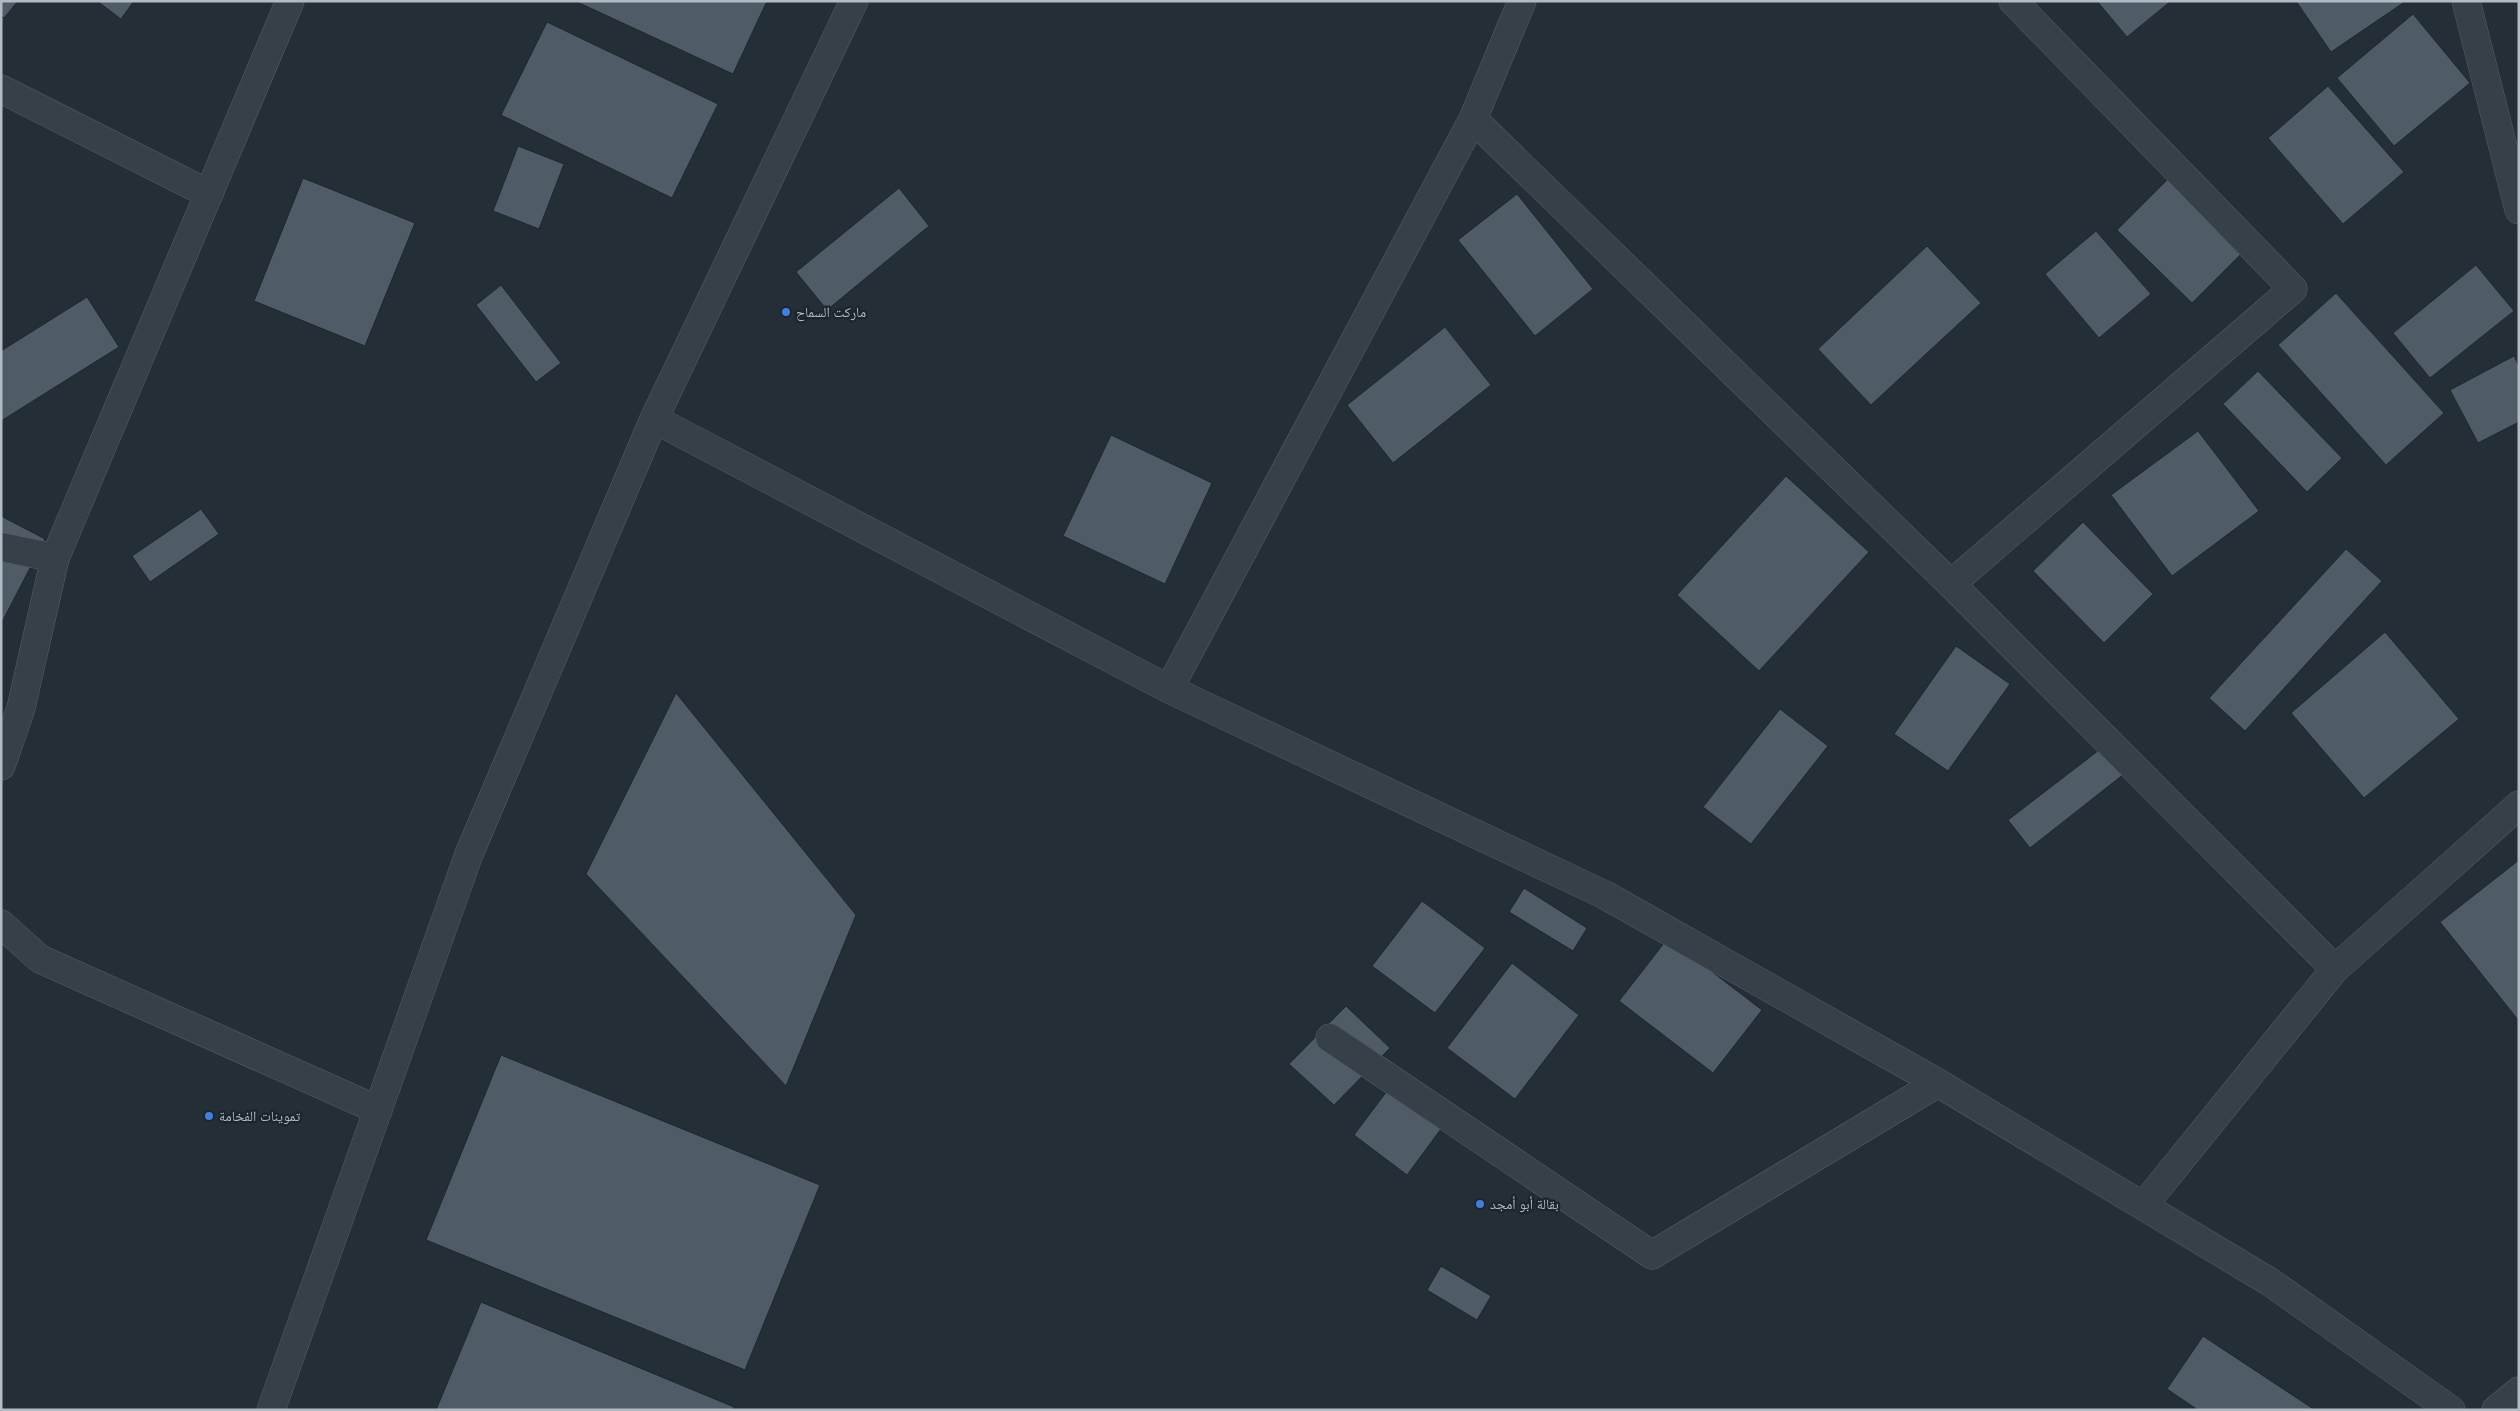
<svg xmlns="http://www.w3.org/2000/svg" width="2520" height="1411" viewBox="0 0 2520 1411" font-family="'Noto Sans','Noto Naskh Arabic',sans-serif">
	<style>
		.building { fill: #4f5b66; stroke: #1e272e }
		.lines { fill: none; stroke-linecap: round; stroke-linejoin: round }
		.street-casing { stroke: #555e65; stroke-width: 29 }
		.street { stroke: #374048; stroke-width: 28 }
		.shop-dot { fill: #3f7fe0; stroke: #1c252c; stroke-width: 2 }
		.labels { text-anchor: middle; stroke-width: 4.5; stroke-linejoin: round; paint-order: stroke }
		.poi-label { font-size: 14px; fill: #b2bbc4; stroke: #1c252c; text-anchor: start }
	</style>
	<rect width="100%" height="100%" fill="#232e37"/>
	<g class="building">
		<path d="M1 1H18L4 18 1 15Z"/>
		<path d="M97 1H134L121 19Z"/>
		<path d="M575 1H767L733 74Z"/>
		<path d="M2097 1H2171L2127 37Z"/>
		<path d="M2296 1H2406L2331 52Z"/>
		<path d="M2413 14 2470 83 2394 146 2337 78Z"/>
		<path d="M547 22 718 104 672 198 501 115Z"/>
		<path d="M2328 86 2404 172 2343 224 2268 138Z"/>
		<path d="M518 146 564 164 539 229 493 211Z"/>
		<path d="M2180 167 2254 241 2192 303 2117 230Z"/>
		<path d="M303 178 415 223 365 346 254 301Z"/>
		<path d="M899 188 929 226 827 310 796 272Z"/>
		<path d="M1517 194 1593 289 1535 336 1458 240Z"/>
		<path d="M2096 231 2151 294 2099 338 2045 274Z"/>
		<path d="M1927 246 1981 303 1871 405 1818 349Z"/>
		<path d="M2476 265 2514 311 2430 378 2393 333Z"/>
		<path d="M501 285 561 363 536 382 476 305Z"/>
		<path d="M2336 293 2444 413 2386 465 2278 345Z"/>
		<path d="M87 297 119 347 1 421V351Z"/>
		<path d="M1445 327 1491 385 1393 463 1347 405Z"/>
		<path d="M2514 356 2519 366V422L2478 443 2450 390Z"/>
		<path d="M2258 371 2342 458 2307 492 2223 404Z"/>
		<path d="M2198 431 2259 511 2172 576 2111 495Z"/>
		<path d="M1111 435 1212 483 1165 584 1063 536Z"/>
		<path d="M1786 476 1869 552 1759 671 1677 595Z"/>
		<path d="M201 509 219 534 150 582 132 556Z"/>
		<path d="M1 516 45 539 1 624Z"/>
		<path d="M2083 522 2153 594 2104 643 2033 571Z"/>
		<path d="M2346 549 2382 581 2245 731 2209 698Z"/>
		<path d="M2385 632 2459 719 2364 798 2291 713Z"/>
		<path d="M1956 646 2010 684 1948 771 1894 734Z"/>
		<path d="M676 693 856 915 786 1086 586 874Z"/>
		<path d="M1780 709 1828 746 1751 844 1703 807Z"/>
		<path d="M2103 747 2124 774 2030 848 2008 820Z"/>
		<path d="M2519 860V1021L2440 922Z"/>
		<path d="M1524 888 1587 928 1573 951 1509 912Z"/>
		<path d="M1422 901 1485 948 1435 1013 1372 966Z"/>
		<path d="M1668 938 1762 1010 1713 1073 1619 1001Z"/>
		<path d="M1512 963 1579 1015 1515 1099 1447 1048Z"/>
		<path d="M1346 1006 1390 1048 1334 1105 1289 1064Z"/>
		<path d="M501 1055 820 1185 745 1370 426 1240Z"/>
		<path d="M1402 1071 1455 1110 1407 1175 1354 1135Z"/>
		<path d="M1441 1266 1491 1296 1477 1320 1427 1290Z"/>
		<path d="M481 1302 734 1407 733 1410H436Z"/>
		<path d="M2203 1336 2315 1410H2198L2167 1389Z"/>
	</g>
	<g class="lines">
		<defs>
			<g id="street">
				<path d="M2466 1 2519 210"/>
				<path d="M1 89 209 194"/>
				<path d="M1473 119 1951 584 2335 969 2144 1205"/>
				<path d="M654 419 1169 689 1605 895 1938 1083 2270 1282 2451 1410"/>
				<path d="M1 547 55 558"/>
				<path d="M1951 584 2293 289 2013 1"/>
				<path d="M1169 689 1473 119 1522 1"/>
				<path d="M1 766 21 708 55 558 290 1"/>
				<path d="M1 924 40 959 378 1110"/>
				<path d="M2335 969 2519 805"/>
				<path d="M1330 1038 1652 1255 1938 1083"/>
				<path d="M271 1410 469 854 654 419 854 1"/>
				<path d="M2496 1410 2519 1391"/>
			</g>
		</defs>
		<use href="#street" class="street-casing"/>
		<use href="#street" class="street"/>
	</g>
	<g class="shop-dot">
		<circle cx="786" cy="312" r="5"/>
		<circle cx="209" cy="1116" r="5"/>
		<circle cx="1480" cy="1204" r="5"/>
	</g>
	<g class="labels">
		<g class="poi-label">
			<text x="796" y="317">ماركت السماح</text>
			<text x="219" y="1121">تموينات الفخامة</text>
			<text x="1490" y="1209">بقالة أبو أمجد</text>
		</g>
	</g>
	<rect width="2520" height="1411" fill="none" stroke="#b2bbc4" stroke-width="5"/>
</svg>
